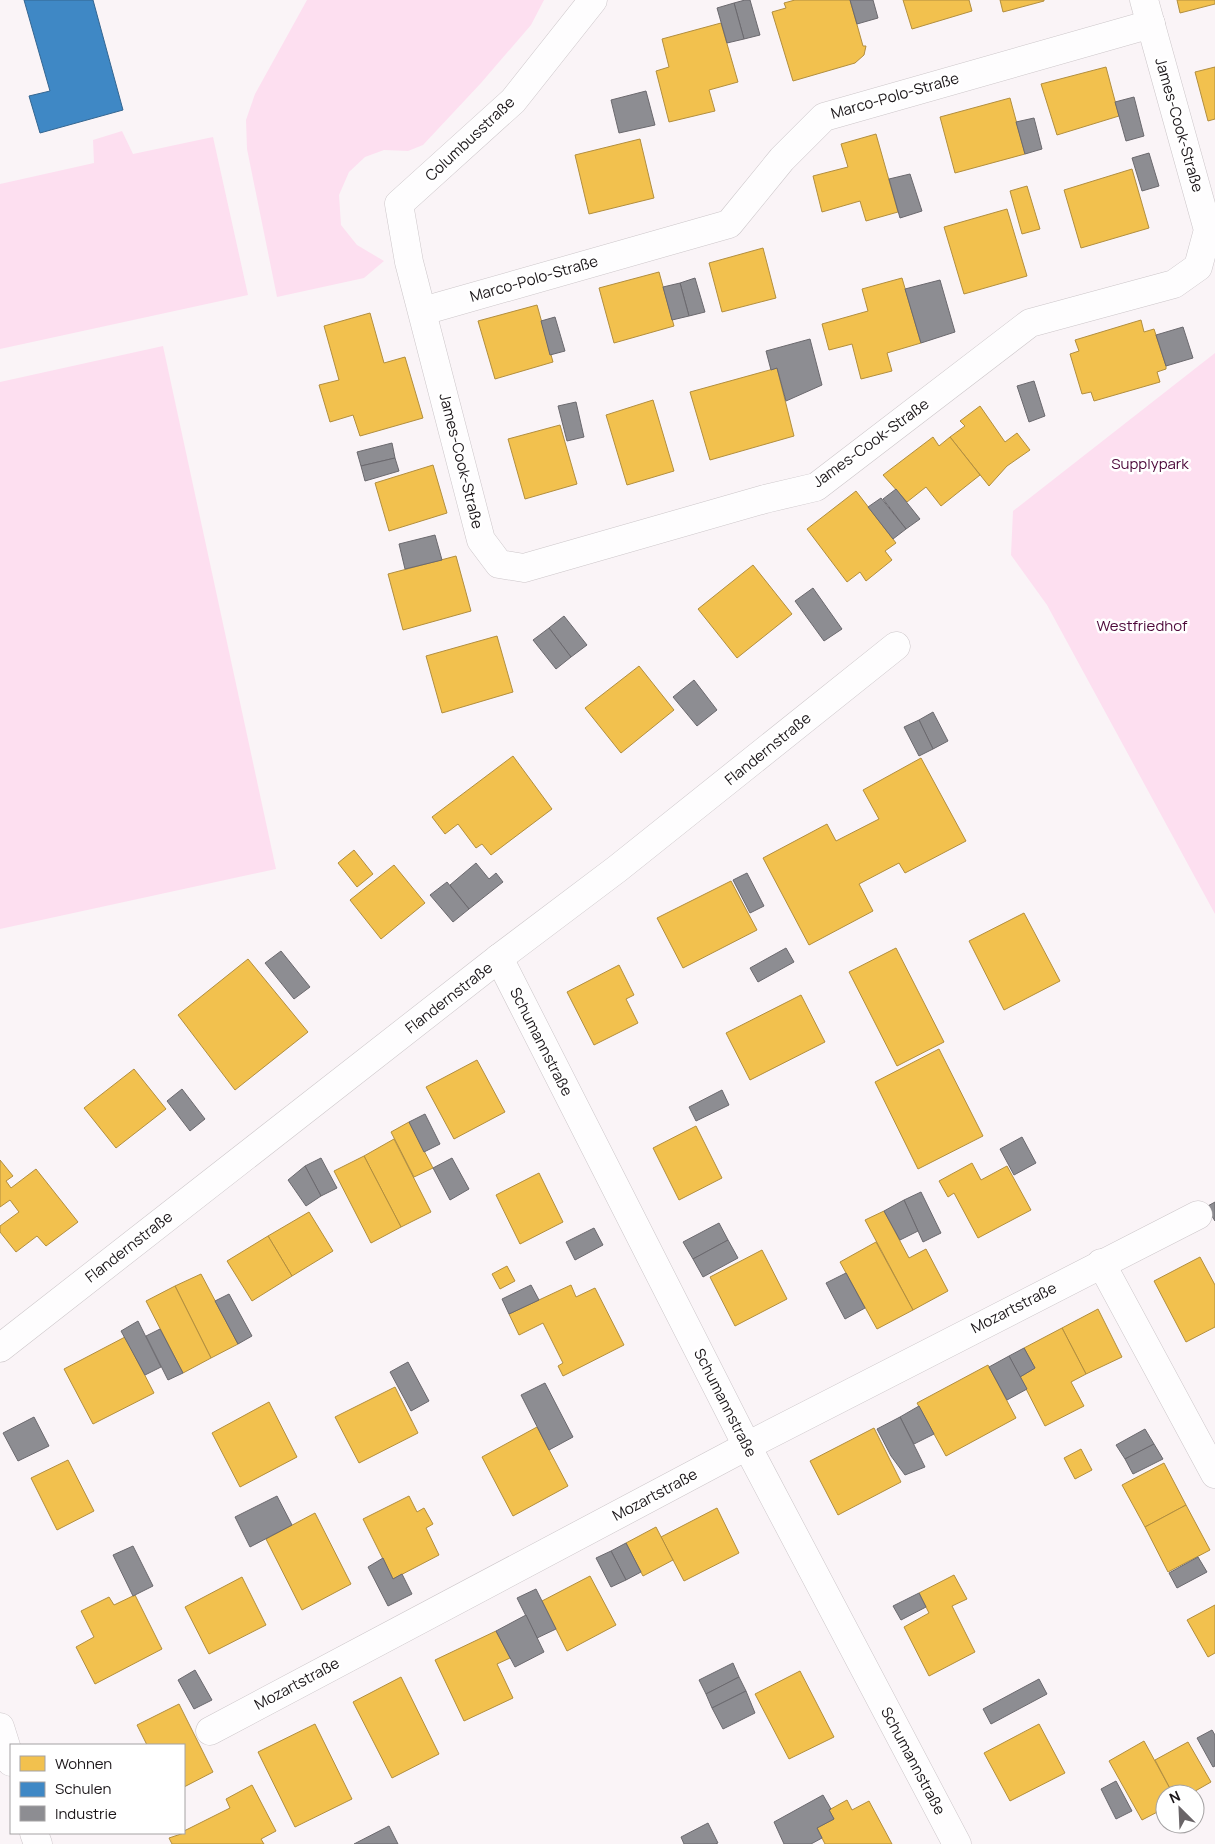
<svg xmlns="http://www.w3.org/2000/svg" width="1215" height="1844" viewBox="0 0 1215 1844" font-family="Manrope,sans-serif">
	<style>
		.green { fill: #fddff0 }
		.homes { fill: #f2c14e; stroke: #b28e3e }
		.schools { fill: #3f88c5; stroke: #346691 }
		.industry { fill: #8d8d92; stroke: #6b696e }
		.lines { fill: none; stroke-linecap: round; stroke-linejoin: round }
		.street-casing { stroke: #ccc6c9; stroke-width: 29 }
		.highway-casing { stroke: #ccc6c9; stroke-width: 29 }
		.street { stroke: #fefdfe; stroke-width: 28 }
		.highway { stroke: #fefdfe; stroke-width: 28 }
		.labels { text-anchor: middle; stroke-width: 5; stroke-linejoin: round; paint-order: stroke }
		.street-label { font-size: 15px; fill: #1b1619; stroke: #fff }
		.park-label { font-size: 15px; fill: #4c0839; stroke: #fff }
	</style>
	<rect width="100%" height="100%" fill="#faf4f7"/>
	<g class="green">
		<path d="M307 0H544L531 25 481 83 423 145 408 151 384 150 365 157 349 172 339 195 341 225 357 245 384 261 364 278 277 297 247 149 246 120 255 94Z"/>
		<path d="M122 131 133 154 213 137 248 295 0 349V184L94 163 93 140Z"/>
		<path d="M163 346 276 869 0 929V382Z"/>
		<path d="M1215 353V914L1047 605 1011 555 1013 511Z"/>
	</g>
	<g class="homes">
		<path d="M795 0H850L863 46H866L864 55 855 63 793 81 772 12 786 8 784 3Z"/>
		<path d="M903 0H969L972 11 912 29Z"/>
		<path d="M1000 0H1044V1L1003 12Z"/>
		<path d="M1177 0H1215V4L1180 13Z"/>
		<path d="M721 23 738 82 709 90 715 111 669 122 656 71 669 67 662 39Z"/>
		<path d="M1106 67 1119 116 1057 135 1041 84Z"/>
		<path d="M1215 67V119L1208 121 1195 72Z"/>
		<path d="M1010 98 1025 154 955 173 940 117Z"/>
		<path d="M876 134 898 212 866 221 860 201 822 212 813 176 848 167 841 144Z"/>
		<path d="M640 139 654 198 589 214 575 155Z"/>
		<path d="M1132 169 1149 228 1081 248 1064 190Z"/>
		<path d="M1027 186 1040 229 1022 234 1010 191Z"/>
		<path d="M1007 209 1027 276 964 294 944 227Z"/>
		<path d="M763 248 776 298 722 312 709 263Z"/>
		<path d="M659 272 674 326 614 343 599 288Z"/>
		<path d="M902 278 921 343 887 353 892 371 861 379 852 344 829 350 822 324 868 311 862 289Z"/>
		<path d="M537 305 553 362 495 379 478 321Z"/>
		<path d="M370 313 384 363 405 357 423 418 360 436 353 415 330 422 319 385 339 380 324 326Z"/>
		<path d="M1141 320 1144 332 1154 329 1166 366V369L1157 372 1160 382 1094 401 1091 392 1082 394 1070 354 1079 351 1075 340Z"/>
		<path d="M777 368 794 436 710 460 690 392Z"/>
		<path d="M653 400 674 471 627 485 606 415Z"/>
		<path d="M980 406 1005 442 1017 433 1030 450 1007 466 989 486 950 437 965 426 960 421Z"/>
		<path d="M560 425 577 484 525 499 508 439Z"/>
		<path d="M933 437 939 446 950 437 980 475 941 506 926 487 907 502 883 475Z"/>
		<path d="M433 465 447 513 389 531 375 483Z"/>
		<path d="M856 491 896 543 885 551 892 560 866 581 860 572 847 582 807 529Z"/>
		<path d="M456 556 471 611 403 630 388 574Z"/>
		<path d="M753 565 792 614 737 658 698 609Z"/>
		<path d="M497 636 513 692 442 713 426 656Z"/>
		<path d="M639 666 674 710 621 753 585 708Z"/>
		<path d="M513 756 552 809 491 855 482 844 476 848 458 824 445 834 432 817Z"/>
		<path d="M921 758 966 841 905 873 899 863 859 884 873 911 809 945 763 858 827 824 836 841 879 819 863 790Z"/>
		<path d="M354 850 373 874 357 887 338 863Z"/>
		<path d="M394 865 425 903 381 939 350 900Z"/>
		<path d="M731 881 757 930 683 968 657 918Z"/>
		<path d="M1024 913 1060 981 1004 1010 969 941Z"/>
		<path d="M896 948 944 1042 897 1066 849 972Z"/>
		<path d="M248 959 308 1032 235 1090 178 1015Z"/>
		<path d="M619 965 634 995 626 999 638 1023 594 1045 567 992Z"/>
		<path d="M801 995 825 1042 750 1080 726 1033Z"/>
		<path d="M939 1049 983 1136 918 1169 875 1082Z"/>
		<path d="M477 1060 505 1112 454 1139 426 1087Z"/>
		<path d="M134 1069 166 1109 116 1148 84 1108Z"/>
		<path d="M409 1122 433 1168 414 1177 391 1132Z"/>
		<path d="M696 1126 722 1178 679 1200 653 1148Z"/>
		<path d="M394 1139 431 1212 401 1227 364 1156Z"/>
		<path d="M364 1156 401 1227 371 1243 334 1171Z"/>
		<path d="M0 1160 13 1176 6 1181 11 1188 36 1169 78 1222 46 1246 37 1236 16 1252 0 1232V1226L19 1212 10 1200 0 1207Z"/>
		<path d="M972 1163 981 1180 1007 1166 1031 1210 978 1238 954 1193 948 1197 939 1181Z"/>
		<path d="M539 1173 563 1222 520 1244 496 1195Z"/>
		<path d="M884 1211 909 1258 926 1249 948 1291 913 1310 865 1220Z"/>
		<path d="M309 1212 333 1251 292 1276 268 1236Z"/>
		<path d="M268 1236 292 1276 252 1301 227 1261Z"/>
		<path d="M876 1242 913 1310 877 1329 840 1262Z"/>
		<path d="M762 1250 787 1299 735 1326 710 1277Z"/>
		<path d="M1200 1257 1215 1285V1327L1186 1342 1154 1281Z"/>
		<path d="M507 1266 515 1281 500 1289 492 1274Z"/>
		<path d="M201 1274 238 1344 211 1358 175 1286Z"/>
		<path d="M571 1285 576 1297 595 1288 624 1345 563 1376 558 1366 563 1363 543 1323 519 1335 509 1314Z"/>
		<path d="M175 1286 211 1358 183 1373 146 1301Z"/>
		<path d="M1098 1309 1122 1357 1086 1374 1062 1328Z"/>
		<path d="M1062 1328 1086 1374 1071 1382 1084 1406 1045 1426 1020 1377 1035 1368 1024 1348Z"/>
		<path d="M125 1337 154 1393 93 1424 64 1369Z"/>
		<path d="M988 1365 1016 1418 946 1456 917 1403Z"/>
		<path d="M395 1387 418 1433 359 1463 335 1417Z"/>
		<path d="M269 1402 297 1457 240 1487 212 1433Z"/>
		<path d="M537 1427 568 1486 513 1516 482 1457Z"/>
		<path d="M874 1428 901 1482 838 1515 810 1461Z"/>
		<path d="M1081 1449 1092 1470 1075 1479 1064 1458Z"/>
		<path d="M68 1460 94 1511 57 1530 31 1478Z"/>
		<path d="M1164 1463 1186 1505 1145 1527 1122 1485Z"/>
		<path d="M409 1496 417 1512 424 1508 433 1524 426 1528 439 1555 393 1579 363 1519Z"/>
		<path d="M1186 1505 1210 1550 1168 1572 1145 1527Z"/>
		<path d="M717 1508 739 1553 684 1581 661 1537Z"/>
		<path d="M315 1513 351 1584 302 1610 266 1539Z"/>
		<path d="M656 1527 673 1560 643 1576 626 1543Z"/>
		<path d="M954 1575 967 1599 952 1606 975 1652 929 1676 904 1627 929 1613 919 1593Z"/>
		<path d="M590 1576 616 1625 567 1651 542 1601Z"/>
		<path d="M242 1577 266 1625 209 1654 185 1607Z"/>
		<path d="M135 1595 162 1649 95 1684 76 1647 94 1637 81 1611 109 1597 114 1605Z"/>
		<path d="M1215 1605V1653L1208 1657 1187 1620Z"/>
		<path d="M496 1631 510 1658 497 1664 513 1698 464 1721 435 1660Z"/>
		<path d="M800 1671 834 1737 789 1759 755 1694Z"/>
		<path d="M401 1677 439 1754 392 1778 353 1702Z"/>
		<path d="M179 1704 213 1772 184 1787V1745H147L137 1725Z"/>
		<path d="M315 1724 352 1799 295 1827 258 1752Z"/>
		<path d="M1039 1724 1065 1773 1010 1801 984 1753Z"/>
		<path d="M1144 1741 1173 1794H1165V1808L1142 1820 1109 1761Z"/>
		<path d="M1188 1742 1211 1782 1190 1794H1173L1155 1760Z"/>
		<path d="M252 1785 276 1831 261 1839 264 1844H172L169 1838 184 1833V1831L230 1808 226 1799Z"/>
		<path d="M847 1800 852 1810 869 1801 892 1844H825L817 1828 834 1819 829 1810Z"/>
	</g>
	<path class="schools" d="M24 0H93L123 110 40 133 29 96 50 91Z"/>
	<g class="industry">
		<path d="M745 0H750L760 35 744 39 734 3Z"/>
		<path d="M850 0H873L878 18 857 24Z"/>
		<path d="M734 3 744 39 727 43 717 8Z"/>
		<path d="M646 91 655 125 619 133 611 100Z"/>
		<path d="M1134 97 1144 136 1126 141 1115 102Z"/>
		<path d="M1034 118 1042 149 1025 154 1016 122Z"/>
		<path d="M1149 153 1159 186 1142 191 1132 158Z"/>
		<path d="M910 174 922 211 900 218 889 179Z"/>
		<path d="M695 278 705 312 689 316 680 283Z"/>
		<path d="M940 280 955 332 921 343 905 289Z"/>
		<path d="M680 283 689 316 672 320 663 287Z"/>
		<path d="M555 317 565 351 550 355 541 321Z"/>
		<path d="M1183 327 1193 358 1166 366 1156 335Z"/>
		<path d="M810 339 822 385 786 401 777 368 771 370 766 351Z"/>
		<path d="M1034 381 1045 416 1029 422 1017 386Z"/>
		<path d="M576 402 584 437 567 441 558 406Z"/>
		<path d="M392 443 395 458 361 466 357 452Z"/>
		<path d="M395 458 399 471 365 481 361 466Z"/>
		<path d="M896 489 920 519 906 529 883 499Z"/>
		<path d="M881 498 906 529 893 539 868 507Z"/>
		<path d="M435 535 442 560 405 569 399 544Z"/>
		<path d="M813 588 842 629 824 641 795 601Z"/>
		<path d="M564 616 587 645 571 657 549 628Z"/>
		<path d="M549 628 571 657 556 669 533 640Z"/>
		<path d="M694 680 717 710 697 726 673 697Z"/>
		<path d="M933 712 948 741 933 749 919 720Z"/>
		<path d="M919 720 933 749 919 756 904 727Z"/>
		<path d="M476 863 489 879 496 873 503 882 469 909 450 885Z"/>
		<path d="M747 873 764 906 750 913 733 880Z"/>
		<path d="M447 882 469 909 453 922 430 895Z"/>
		<path d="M786 948 794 962 758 982 750 968Z"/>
		<path d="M281 951 310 987 294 999 265 963Z"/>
		<path d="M182 1089 205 1119 190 1131 167 1101Z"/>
		<path d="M722 1090 729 1105 696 1121 689 1107Z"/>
		<path d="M425 1114 440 1144 424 1152 409 1122Z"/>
		<path d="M1022 1137 1036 1163 1014 1175 1000 1149Z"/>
		<path d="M321 1158 337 1188 321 1196 305 1166Z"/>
		<path d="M452 1158 469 1189 450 1200 433 1168Z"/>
		<path d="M305 1166 321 1196 306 1206 288 1180Z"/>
		<path d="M921 1192 941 1233 923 1242 904 1200Z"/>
		<path d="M904 1200 918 1231 900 1240 884 1211Z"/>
		<path d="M1215 1202V1221L1206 1207Z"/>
		<path d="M719 1223 728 1240 693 1259 683 1242Z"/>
		<path d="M594 1228 603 1245 575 1260 566 1242Z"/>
		<path d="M728 1240 738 1258 703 1277 693 1259Z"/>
		<path d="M846 1273 865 1308 845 1319 826 1283Z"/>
		<path d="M531 1285 539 1300 509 1314 502 1299Z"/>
		<path d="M229 1294 252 1336 238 1344 215 1301Z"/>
		<path d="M138 1321 161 1367 145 1375 121 1331Z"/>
		<path d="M160 1329 183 1373 168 1380 146 1336Z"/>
		<path d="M1024 1348 1035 1368 1020 1377 1009 1356Z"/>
		<path d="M1009 1356 1027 1389 1007 1400 989 1367Z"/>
		<path d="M408 1362 429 1401 411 1411 390 1372Z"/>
		<path d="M545 1383 573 1437 549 1450 521 1395Z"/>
		<path d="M919 1406 934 1434 914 1444 900 1417Z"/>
		<path d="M34 1417 49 1446 18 1461 3 1433Z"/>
		<path d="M900 1417 925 1467 905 1475 891 1456 877 1429Z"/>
		<path d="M1145 1429 1154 1444 1125 1459 1116 1445Z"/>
		<path d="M1154 1444 1163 1459 1133 1474 1125 1459Z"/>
		<path d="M277 1496 292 1525 250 1547 235 1517Z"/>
		<path d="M626 1543 641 1572 626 1580 611 1551Z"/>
		<path d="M133 1546 153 1586 133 1596 113 1555Z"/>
		<path d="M611 1551 626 1580 611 1587 596 1558Z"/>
		<path d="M1198 1557 1207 1572 1177 1588 1169 1573Z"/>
		<path d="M383 1558 393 1579 402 1574 412 1594 388 1606 368 1567Z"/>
		<path d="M536 1589 556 1629 537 1638 517 1598Z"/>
		<path d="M919 1593 926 1607 901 1620 893 1606Z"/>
		<path d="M526 1615 544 1652 515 1667 496 1631Z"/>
		<path d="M733 1663 739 1677 706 1694 699 1680Z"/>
		<path d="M195 1670 212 1700 194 1709 178 1680Z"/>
		<path d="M739 1677 746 1691 712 1708 706 1694Z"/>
		<path d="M1039 1679 1047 1694 991 1724 983 1709Z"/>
		<path d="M746 1691 755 1713 723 1729 712 1708Z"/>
		<path d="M1212 1730 1215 1735V1766L1213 1767 1197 1738Z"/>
		<path d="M1116 1781 1132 1811 1116 1819 1101 1789Z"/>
		<path d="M823 1795 831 1809 829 1810 834 1819 817 1828 822 1838 811 1844H784L774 1822Z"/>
		<path d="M708 1823 718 1843 715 1844H684L681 1837Z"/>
		<path d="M389 1826 398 1844H354Z"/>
	</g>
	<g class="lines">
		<defs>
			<g id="street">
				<path d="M593 0 513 101 399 204 409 262 481 540 499 564 524 568 765 499 816 487 1030 323 1174 284 1198 267 1208 230 1144 0"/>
				<path d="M423 311 729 224 782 159 824 117 1151 24"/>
				<path d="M499 958 747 1446 957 1844"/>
				<path d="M1101 1263 1215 1474"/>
				<path d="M0 1348 499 958 617 869 896 646"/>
				<path d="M210 1731 747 1446 1198 1215"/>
			</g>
			<g id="highway">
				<path d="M0 1727 11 1762"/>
				<path d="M34 1833 38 1844"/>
			</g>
		</defs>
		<use href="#street" class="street-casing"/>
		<use href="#highway" class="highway-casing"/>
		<use href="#street" class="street"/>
		<use href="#highway" class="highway"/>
	</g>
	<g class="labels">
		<g class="street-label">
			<text transform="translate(895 96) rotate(-16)" y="5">Marco-Polo-Straße</text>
			<text transform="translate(1179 125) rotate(74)" y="5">James-Cook-Straße</text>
			<text transform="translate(470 139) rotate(-43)" y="5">Columbusstraße</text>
			<text transform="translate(534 279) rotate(-16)" y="5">Marco-Polo-Straße</text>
			<text transform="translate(871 443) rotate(-36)" y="5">James-Cook-Straße</text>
			<text transform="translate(461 461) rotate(76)" y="5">James-Cook-Straße</text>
			<text transform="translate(768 749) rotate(-39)" y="5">Flandernstraße</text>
			<text transform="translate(449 998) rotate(-38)" y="5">Flandernstraße</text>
			<text transform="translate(541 1042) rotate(63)" y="5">Schumannstraße</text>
			<text transform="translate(129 1247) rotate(-38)" y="5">Flandernstraße</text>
			<text transform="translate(1014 1308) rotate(-27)" y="5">Mozartstraße</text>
			<text transform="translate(725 1403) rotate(63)" y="5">Schumannstraße</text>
			<text transform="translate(655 1495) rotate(-28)" y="5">Mozartstraße</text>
			<text transform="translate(297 1684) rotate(-28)" y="5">Mozartstraße</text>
			<text transform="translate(913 1761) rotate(62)" y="5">Schumannstraße</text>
		</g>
		<g class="park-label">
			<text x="1150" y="469">Supplypark</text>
			<text x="1142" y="631">Westfriedhof</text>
		</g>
	</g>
	<rect x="10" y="1744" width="175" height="90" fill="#ffffff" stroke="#a4a2a3"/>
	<rect x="20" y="1756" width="25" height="15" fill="#f2c14e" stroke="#a4a2a3"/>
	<text x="55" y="1769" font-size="15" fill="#1b1619">Wohnen</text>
	<rect x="20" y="1782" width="25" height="15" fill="#3f88c5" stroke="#a4a2a3"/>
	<text x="55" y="1794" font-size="15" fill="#1b1619">Schulen</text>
	<rect x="20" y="1806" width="25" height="15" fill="#8d8d92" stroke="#a4a2a3"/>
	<text x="55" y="1819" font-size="15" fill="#1b1619">Industrie</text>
	<g transform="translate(1180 1809) rotate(336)"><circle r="24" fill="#ffffff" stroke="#a4a2a3"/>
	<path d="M0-4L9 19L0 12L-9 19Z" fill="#696467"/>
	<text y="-8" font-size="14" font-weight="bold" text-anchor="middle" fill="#1b1619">N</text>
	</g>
</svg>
